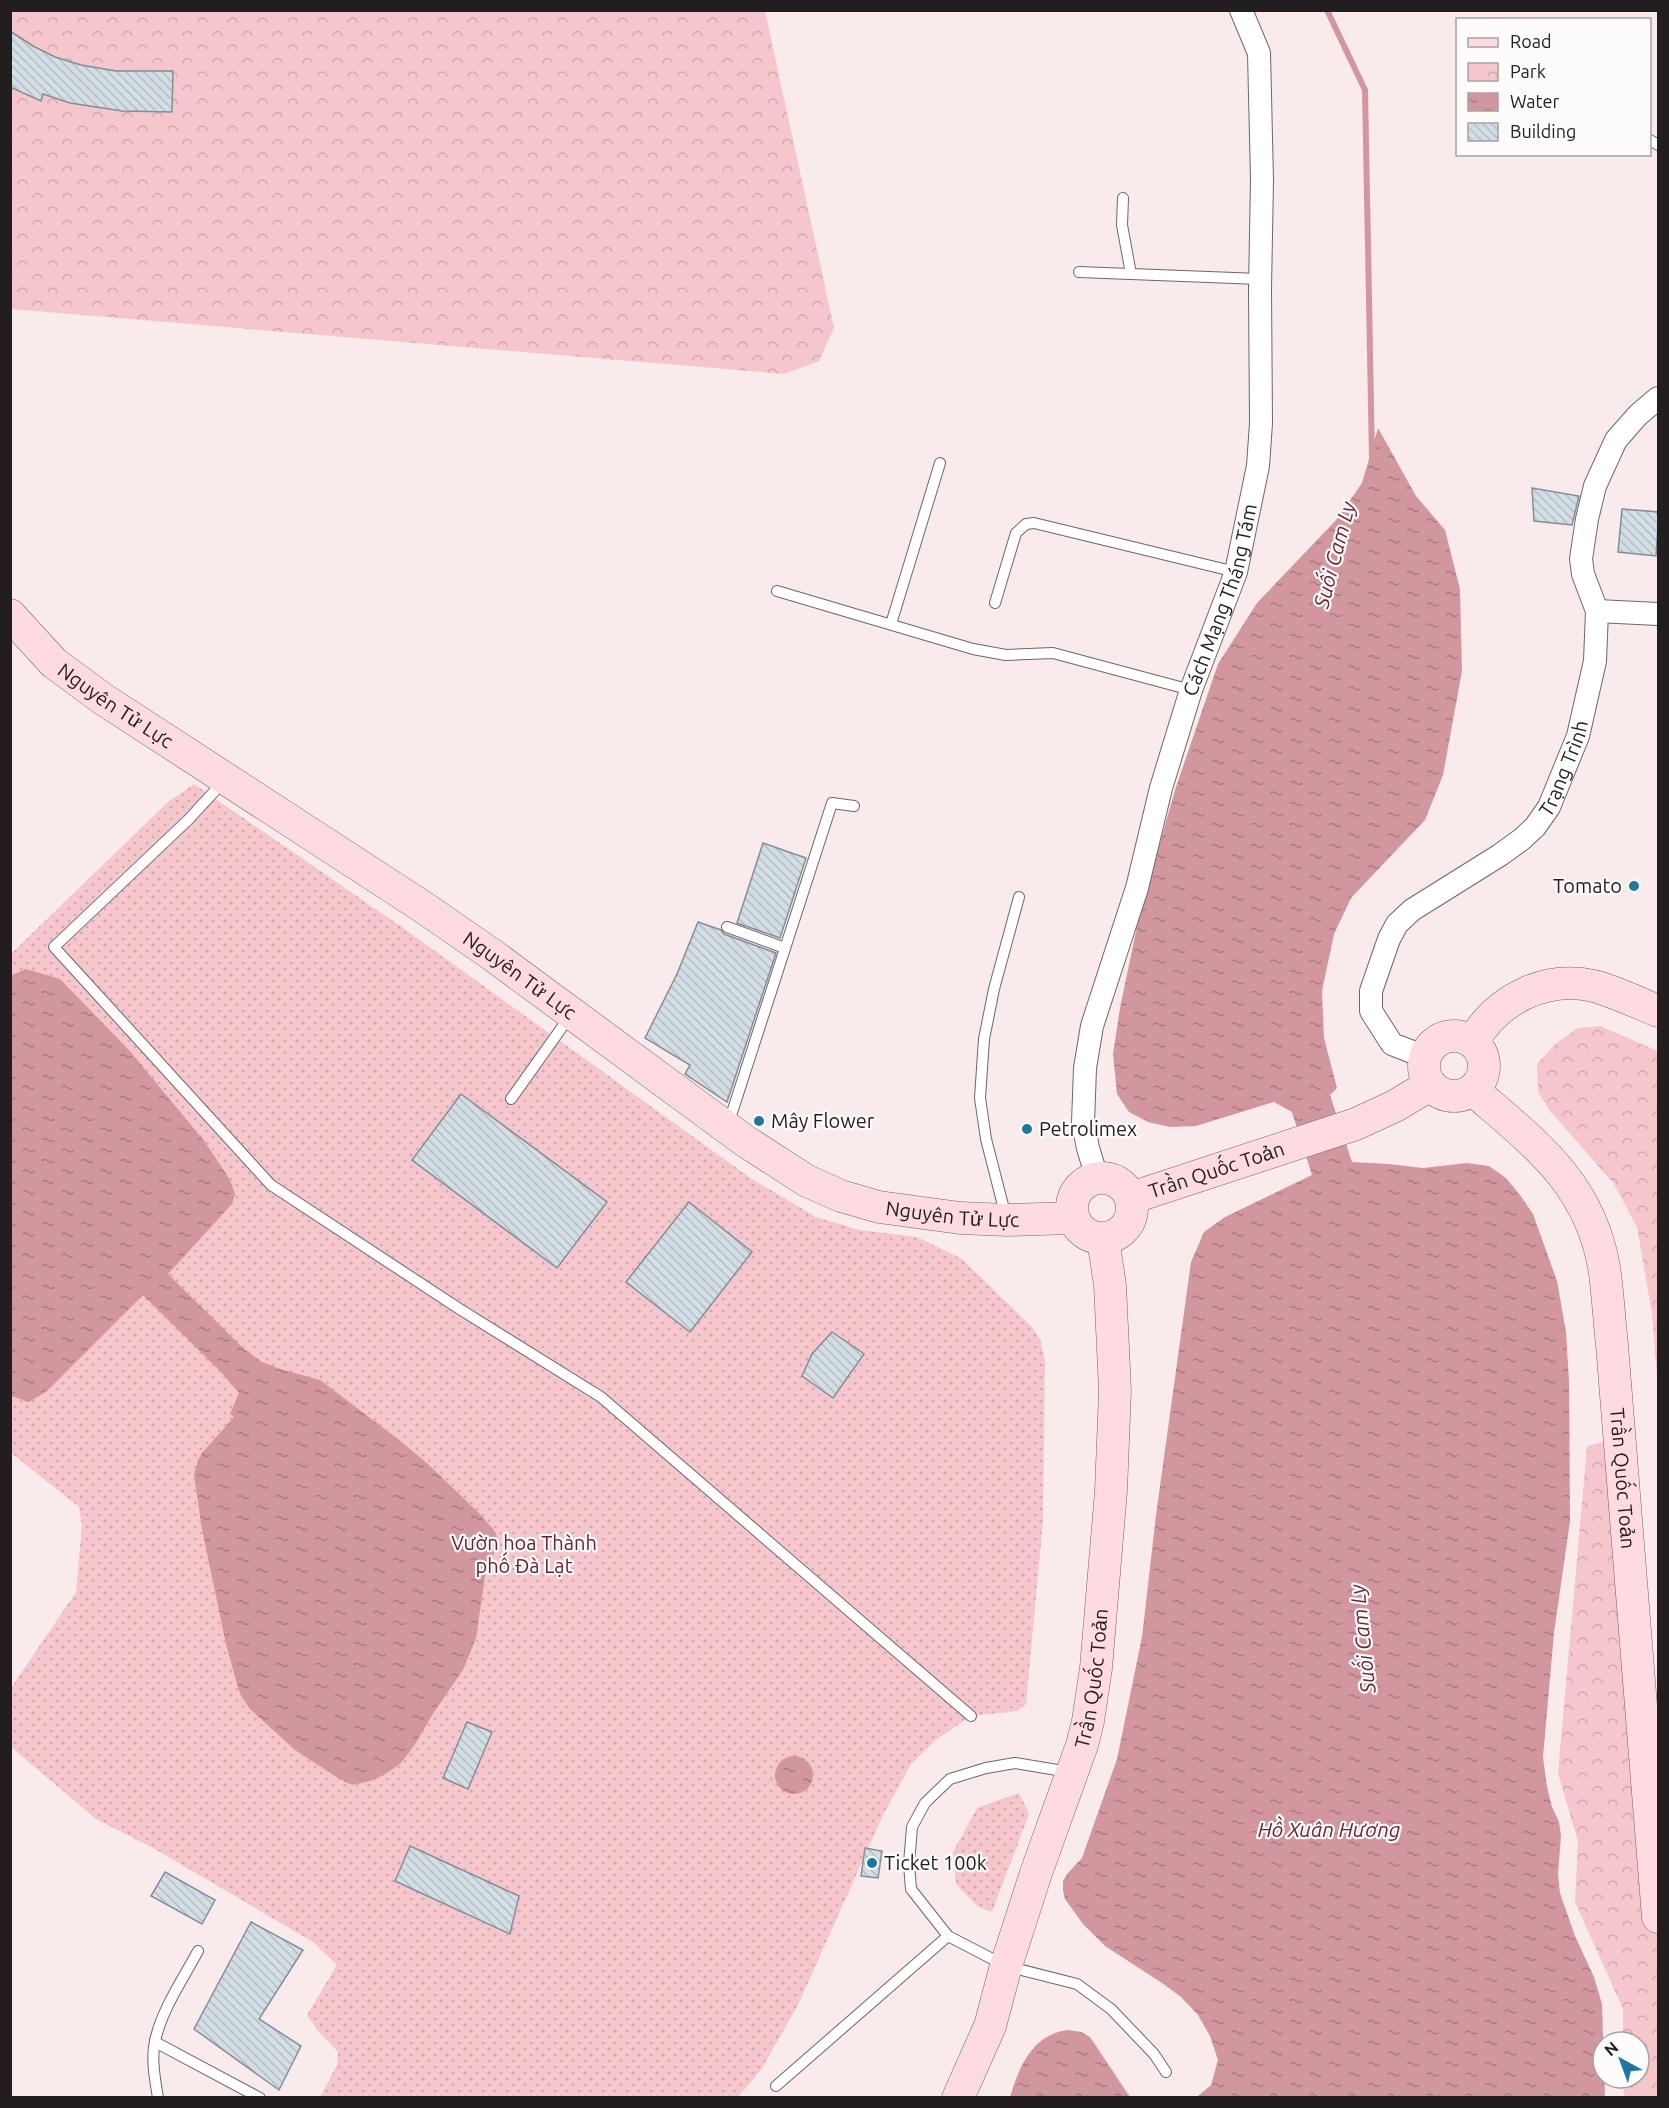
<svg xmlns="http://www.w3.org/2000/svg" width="1669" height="2108" viewBox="0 0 1669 2108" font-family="Ubuntu,sans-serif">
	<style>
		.grass { fill: url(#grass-dots) }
		.park { fill: url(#park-crowns) }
		.water { fill: url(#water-ripples) }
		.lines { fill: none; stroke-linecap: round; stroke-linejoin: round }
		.stream { stroke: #d2979e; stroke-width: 6 }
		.building { fill: url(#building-back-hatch); stroke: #848e95; stroke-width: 1.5 }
		.lane-casing { stroke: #716566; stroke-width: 12 }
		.street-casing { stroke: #716566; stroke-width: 24 }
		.secondary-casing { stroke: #716566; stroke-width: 33 }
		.lane { stroke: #fff; stroke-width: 10 }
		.street { stroke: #fff; stroke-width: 22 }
		.secondary { stroke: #fddbe0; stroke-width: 32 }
		.poi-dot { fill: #1d77a5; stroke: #fefbfb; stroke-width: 2 }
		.labels { text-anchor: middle; stroke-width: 4.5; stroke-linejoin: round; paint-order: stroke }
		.street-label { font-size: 20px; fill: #221d1e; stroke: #fefbfb }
		.poi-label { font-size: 20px; fill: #221d1e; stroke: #fefbfb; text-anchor: start }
		.park-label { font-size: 20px; fill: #682130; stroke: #fefbfb }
		.water-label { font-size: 21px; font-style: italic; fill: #6b2432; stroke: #fefbfb }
	</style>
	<defs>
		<pattern id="grass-dots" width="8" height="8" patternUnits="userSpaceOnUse" patternTransform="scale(1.5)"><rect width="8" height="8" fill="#f5c6cb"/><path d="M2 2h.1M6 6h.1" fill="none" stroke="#d2aaae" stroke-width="1.8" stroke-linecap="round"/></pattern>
		<pattern id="park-crowns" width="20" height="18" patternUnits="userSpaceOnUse" patternTransform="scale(1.5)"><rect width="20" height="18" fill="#f5c6cb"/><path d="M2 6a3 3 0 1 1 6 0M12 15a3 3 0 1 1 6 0" fill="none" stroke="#d2aaae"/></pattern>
		<pattern id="water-ripples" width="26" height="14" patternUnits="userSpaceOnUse" patternTransform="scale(1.5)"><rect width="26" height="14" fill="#d2979e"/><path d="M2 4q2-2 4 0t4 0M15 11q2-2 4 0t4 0" fill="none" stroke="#aa7b80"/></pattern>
		<pattern id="building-back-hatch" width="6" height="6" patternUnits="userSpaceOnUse" patternTransform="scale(1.5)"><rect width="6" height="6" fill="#d2dde4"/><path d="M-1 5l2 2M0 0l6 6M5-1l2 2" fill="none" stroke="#b4bdc3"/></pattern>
	</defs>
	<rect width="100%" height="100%" fill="#f9ebec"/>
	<g class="grass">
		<path d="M194 784 406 930 749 1177 816 1217 860 1230 917 1237 962 1259 1031 1326 1040 1339 1045 1360 1043 1521 1026 1704 1017 1711 971 1716 937 1739 911 1764 883 1815 798 2005 761 2070 738 2097H320L337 2065 338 2052 317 2030 307 2015 337 1965 313 1942 155 1849 96 1819 11 1747V1688L76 1592 82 1526 79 1507 11 1453V954L168 802Z"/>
		<path d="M1019 1793 1029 1814 992 1912 978 1907 956 1884 953 1852 977 1808Z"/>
	</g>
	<g class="park">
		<path d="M10 11H765L834 328 819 361 784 374 11 309Z"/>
		<path d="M1600 1026 1658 1051V1390L1652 1314 1637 1227 1614 1184 1551 1112 1538 1092 1537 1064 1555 1044 1578 1028Z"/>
		<path d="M1610 1440 1658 1900V2097H1624L1623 2078H1639V2042H1623V2009L1575 1902 1578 1842 1558 1773 1587 1446Z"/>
	</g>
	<g class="water">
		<path d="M1378 428 1416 496 1445 530 1460 589 1462 671 1443 775 1425 820 1351 898 1334 934 1322 991 1324 1038 1337 1088 1330 1095 1352 1162 1389 1164 1423 1168 1467 1163 1489 1166 1506 1178 1520 1195 1533 1214 1557 1281 1566 1332 1569 1381 1570 1521 1554 1633 1543 1757 1547 1787 1552 1807 1559 1822 1561 1836 1558 1874 1560 1893 1575 1936 1594 1977 1602 2004 1605 2097H1197L1211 2085 1218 2060 1210 2036 1198 2015 1181 1997 1162 1983 1105 1946 1083 1924 1065 1899 1063 1891V1881L1068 1873 1082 1858 1117 1759 1142 1637 1156 1515 1191 1262 1204 1232 1225 1217 1312 1175 1292 1112 1274 1102 1196 1126 1170 1127 1148 1122 1129 1112 1117 1094 1113 1054 1120 1008 1139 917 1175 790 1218 664 1257 603 1337 519 1362 483Z"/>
		<path d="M26 969 60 979 129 1050 205 1142 230 1180 235 1194 232 1204 168 1274 244 1349 262 1362 280 1369 320 1380 398 1439 428 1464 481 1515 496 1533 497 1540 495 1551 485 1576 476 1638 463 1670 434 1712 414 1746 400 1764 384 1775 370 1781 352 1785 338 1778 295 1750 250 1709 241 1696 237 1684 226 1644 202 1529 194 1475 198 1460 202 1453 234 1417 230 1414 239 1393 222 1373 143 1295 47 1391 29 1402 11 1396 10 976Z"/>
		<circle cx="794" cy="1775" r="19"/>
		<path d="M1067 2030 1081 2032 1090 2037 1130 2097H1010C1019 2067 1032 2035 1067 2030Z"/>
	</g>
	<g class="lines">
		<path class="stream" d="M1327 10 1365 90 1372 458"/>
	</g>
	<g class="building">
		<path d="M10 31 33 46 55 57 81 65 116 71H173L172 112 122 111 70 103 43 94 41 101 10 87Z"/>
		<path d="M1532 488 1579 496 1572 525 1534 521Z"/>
		<path d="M1622 509 1659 512 1656 556 1618 552Z"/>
		<path d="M763 843 806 858 780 938 737 923Z"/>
		<path d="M698 922 721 930 724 934 776 953 727 1102 685 1074 690 1065 645 1038 677 974Z"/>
		<path d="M461 1094 607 1202 557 1268 412 1160Z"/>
		<path d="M689 1202 752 1252 690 1332 626 1282Z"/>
		<path d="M832 1332 864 1354 833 1398 802 1376 812 1354Z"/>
		<path d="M467 1722 492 1732 468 1789 443 1778Z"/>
		<path d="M410 1846 519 1896 510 1934 395 1881Z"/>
		<path d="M865 1848 882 1851 878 1878 861 1876Z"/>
		<path d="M165 1872 215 1900 202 1924 151 1896Z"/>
		<path d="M251 1922 303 1950 259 2019 301 2046 279 2090 194 2029Z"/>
	</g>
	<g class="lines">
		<defs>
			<g id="lane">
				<path d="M1650 140 1658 145"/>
				<path d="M1123 198 1122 225 1131 274"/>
				<path d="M1079 272 1260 279"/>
				<path d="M777 591 973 649 1006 655 1053 653 1191 690"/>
				<path d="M995 603 1016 533 1026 524 1034 523 1236 572"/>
				<path d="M891 624 940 463"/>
				<path d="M223 782 188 820 54 947 271 1185 458 1308 601 1397 971 1716"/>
				<path d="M727 927 785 948"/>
				<path d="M511 1099 570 1016"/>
				<path d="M728 1125 832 803 854 806"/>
				<path d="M1006 1217 986 1139 980 1098 984 1039 994 989 1019 897"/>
				<path d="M1069 1772 1015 1763 986 1768 950 1779 925 1803 912 1827 909 1864 911 1889 948 1936 1006 1966 1077 1984 1111 2009 1154 2054 1166 2072"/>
				<path d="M155 2042 260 2098"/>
				<path d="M776 2086 948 1936"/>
				<path d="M158 2098C155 2079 151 2059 155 2041 162 2009 183 1979 198 1951"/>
			</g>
			<g id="street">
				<path d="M1597 611 1658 614"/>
				<path id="s1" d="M1425 1057 1392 1044 1371 1011V991L1389 939 1397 924 1412 910 1500 855 1522 839 1535 827 1549 807 1578 736 1595 661 1597 611 1583 574 1581 559 1587 519 1595 486 1616 440 1638 415 1658 398"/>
				<path id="s2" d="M1097 1178 1088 1148 1083 1123 1085 1068 1092 1026 1137 888 1161 788 1191 690 1236 572 1258 466 1261 423 1260 289 1262 180 1259 53 1241 10"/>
			</g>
			<g id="secondary">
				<path id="s3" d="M10 615 54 663 103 699 423 907 491 954 745 1141 807 1181 841 1196 879 1207 960 1218 1007 1220 1073 1218"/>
				<circle cx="1454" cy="1066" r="30"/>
				<path d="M1473 1041C1498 999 1545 975 1594 986 1616 992 1638 1003 1658 1011"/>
				<path id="s4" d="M1473 1090C1534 1143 1589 1182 1604 1267 1608 1293 1609 1319 1612 1345L1658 1917"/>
				<circle cx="1102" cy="1208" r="30"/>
				<path id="s5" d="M1131 1198 1356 1124 1395 1106 1430 1085"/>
				<path id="s6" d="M958 2098 990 2026 1006 1966 1036 1873 1082 1745 1088 1721 1096 1668 1111 1491 1115 1391 1110 1285 1103 1239"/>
			</g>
		</defs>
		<use href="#lane" class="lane-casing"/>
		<use href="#street" class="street-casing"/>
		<use href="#secondary" class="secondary-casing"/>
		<use href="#lane" class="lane"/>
		<use href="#street" class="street"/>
		<use href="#secondary" class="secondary"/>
	</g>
	<g class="poi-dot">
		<circle cx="1634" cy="886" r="6"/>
		<circle cx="759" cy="1121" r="6"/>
		<circle cx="1027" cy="1129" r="6"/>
		<circle cx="872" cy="1863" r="6"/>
	</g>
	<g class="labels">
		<g class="street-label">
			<text dy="7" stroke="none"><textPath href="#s2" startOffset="600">Cách Mạng Tháng Tám</textPath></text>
			<text dy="7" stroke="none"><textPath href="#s3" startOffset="140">Nguyên Tử Lực</textPath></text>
			<text dy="7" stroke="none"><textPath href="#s1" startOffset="402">Trạng Trình</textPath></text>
			<text dy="7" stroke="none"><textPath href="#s3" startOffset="626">Nguyên Tử Lực</textPath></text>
			<text dy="7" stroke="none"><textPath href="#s5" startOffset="90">Trần Quốc Toản</textPath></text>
			<text dy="7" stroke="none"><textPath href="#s3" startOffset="1130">Nguyên Tử Lực</textPath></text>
			<text dy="7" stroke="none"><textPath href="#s4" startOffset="438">Trần Quốc Toản</textPath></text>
			<text dy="7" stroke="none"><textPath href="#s6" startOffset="442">Trần Quốc Toản</textPath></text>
		</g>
		<g class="poi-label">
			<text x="1622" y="893" text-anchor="end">Tomato</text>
			<text x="771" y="1128">Mây Flower</text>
			<text x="1039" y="1136">Petrolimex</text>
			<text x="884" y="1870">Ticket 100k</text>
		</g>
		<g class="park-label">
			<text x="524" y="1550">Vườn hoa Thành<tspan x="524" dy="23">phố Đà Lạt</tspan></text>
		</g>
		<g class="water-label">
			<text transform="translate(1335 555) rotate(-75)" y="7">Suối Cam Ly</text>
			<text transform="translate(1363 1639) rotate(-96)" y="7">Suối Cam Ly</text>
			<text x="1329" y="1837">Hồ Xuân Hương</text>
		</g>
	</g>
	<rect width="1669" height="2108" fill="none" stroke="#221d1e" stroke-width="24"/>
	<rect x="1456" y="18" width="195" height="138" fill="#fefbfb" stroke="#a6a2a3" stroke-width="1.5"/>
	<rect x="1468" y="38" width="30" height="9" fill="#fddbe0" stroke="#a6a2a3" stroke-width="1.5"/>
	<text x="1510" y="48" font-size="18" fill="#221d1e">Road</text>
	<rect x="1468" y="63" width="30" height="18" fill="url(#park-crowns)" stroke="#a6a2a3" stroke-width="1.5"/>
	<text x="1510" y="78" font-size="18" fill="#221d1e">Park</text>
	<rect x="1468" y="93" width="30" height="18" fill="url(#water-ripples)" stroke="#a6a2a3" stroke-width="1.5"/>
	<text x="1510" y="108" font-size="18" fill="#221d1e">Water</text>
	<rect x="1468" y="123" width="30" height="18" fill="url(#building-back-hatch)" stroke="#a6a2a3" stroke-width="1.5"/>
	<text x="1510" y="138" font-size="18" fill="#221d1e">Building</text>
	<g transform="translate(1621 2060) rotate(319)"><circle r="28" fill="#fefbfb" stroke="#a6a2a3" stroke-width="1.5"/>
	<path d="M0-4.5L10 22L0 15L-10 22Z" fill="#1d77a5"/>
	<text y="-9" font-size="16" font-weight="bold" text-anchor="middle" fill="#221d1e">N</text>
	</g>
</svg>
